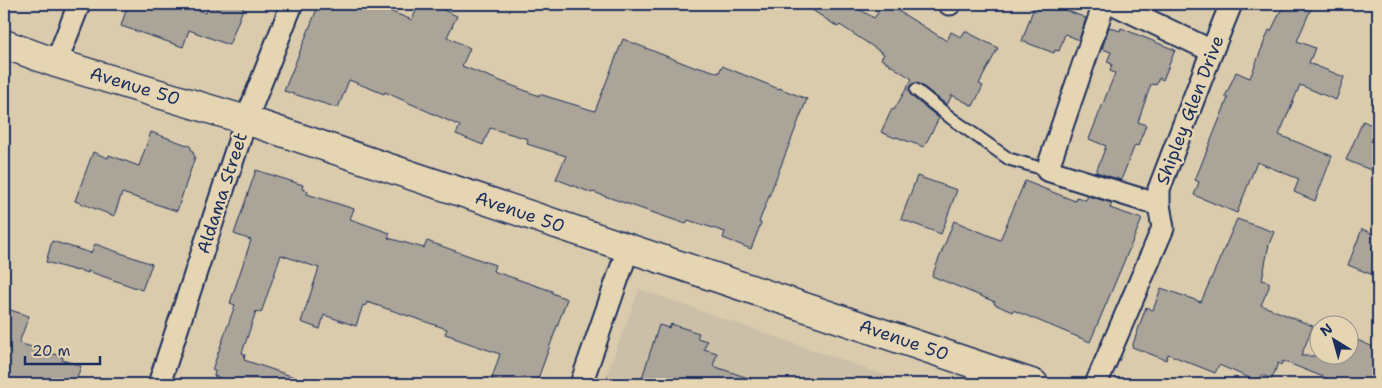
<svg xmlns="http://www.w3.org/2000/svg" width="1382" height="388" viewBox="0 0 1382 388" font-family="'Shantell Sans',sans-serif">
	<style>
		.built { fill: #ccbfa7 }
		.building { fill: #aaa499; stroke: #1b2f5e }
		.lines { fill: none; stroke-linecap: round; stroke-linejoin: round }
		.lane-casing { stroke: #1b2f5e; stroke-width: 15 }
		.street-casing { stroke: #1b2f5e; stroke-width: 25 }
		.secondary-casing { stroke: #1b2f5e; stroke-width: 31 }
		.lane { stroke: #e6d5b2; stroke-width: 11 }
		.street { stroke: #e6d5b2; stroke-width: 21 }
		.secondary { stroke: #e6d5b2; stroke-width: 28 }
		.labels { text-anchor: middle; stroke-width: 5; stroke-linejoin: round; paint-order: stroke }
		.street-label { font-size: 18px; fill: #1b2f5e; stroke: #e6d5b2 }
	</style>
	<rect width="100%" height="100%" fill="#dacbad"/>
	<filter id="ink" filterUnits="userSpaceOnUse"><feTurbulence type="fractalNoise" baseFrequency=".02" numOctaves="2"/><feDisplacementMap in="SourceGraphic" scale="10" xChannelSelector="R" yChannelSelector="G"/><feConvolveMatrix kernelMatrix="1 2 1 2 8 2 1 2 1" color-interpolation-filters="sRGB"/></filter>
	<g filter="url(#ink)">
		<path class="built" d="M639 289 910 384H603Z"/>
		<g class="building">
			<path d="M128 4H158L176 10 177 7 184 9 185 5 206 13 210 4H245L229 45 189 30 183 47 121 26Z"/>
			<path d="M319 4H372L412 20 419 4H430L457 16 447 37 470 48 462 66 539 96V94L595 111 623 39 696 68 697 66 719 73 722 66 779 89V88L807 99 759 222 761 223 751 249 723 238 725 232 688 220 686 224 593 192 592 193 556 179 566 156 527 144 528 139 490 128 483 145 456 134 460 126 385 92 384 94 349 80 338 108 284 91Z"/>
			<path d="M803 4H853L852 5 874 18 884 4H887L947 41 951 32 961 37 965 31 998 48 979 84 983 86 973 106 952 95 947 105 920 84 914 83 910 86 909 89 911 96 939 118 924 147 896 137 895 138 881 132 892 109 894 110 912 79 881 59 884 54 840 25 838 27Z"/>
			<path d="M1035 4 1054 9 1055 6 1086 18 1079 40 1065 34 1059 51 1055 50 1054 53 1022 41Z"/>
			<path d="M1284 4H1313L1297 41 1315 48 1309 63 1344 77 1336 100 1300 85 1279 135 1332 156 1315 201 1294 192 1299 179 1257 162 1237 213 1194 195 1199 182 1195 180 1228 98 1225 97 1236 72 1250 78 1269 30 1271 31Z"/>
			<path d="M1109 27 1120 31 1121 28 1175 50 1163 80 1159 78 1156 85 1151 84 1138 122 1146 125 1138 146 1135 145 1121 180 1096 172 1106 146 1089 139 1115 73 1110 71 1112 64 1107 62 1111 52 1102 49Z"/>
			<path d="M1363 121 1378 128V173L1346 160Z"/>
			<path d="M151 132 190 146 195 157 177 211 122 193 114 216 75 201 93 152 108 158 109 155 139 166Z"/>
			<path d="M256 170 303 185 302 189 308 191 307 194 354 209 350 219 390 233 388 238 424 248 427 241 447 248 495 265 493 271 552 291V293L567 299 536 384H490L500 354 454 338V337L445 334 447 329 367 302 366 306 363 305 356 326 324 315 320 329 301 322 319 268 281 255 261 313 256 311 242 353 245 354 244 360 306 381V384H239L214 376 215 371 212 370 235 305 230 303 251 240 234 234Z"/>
			<path d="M917 176 957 190 941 234 901 219Z"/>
			<path d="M1025 181 1075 201 1076 197 1086 200 1088 196 1112 203 1110 208 1142 219 1090 342 1013 310 1012 312 994 304 995 302 932 276 954 221 1000 240Z"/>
			<path d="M1237 219 1274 232 1269 244 1262 280 1269 282V287L1261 305 1313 326 1301 356H1350V337L1378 349V384H1330L1331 380 1283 361 1281 365 1278 363 1272 379 1262 375 1259 382 1219 365 1215 373 1168 354 1166 360 1132 347 1146 307 1153 310 1161 288 1201 302Z"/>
			<path d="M1362 229 1378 236V277L1348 265Z"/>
			<path d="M52 241 91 253 95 244 152 264 142 290 88 271V273L78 270 77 271 46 262Z"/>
			<path d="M4 308 29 316 19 343 63 357 62 360 81 366 75 384H4Z"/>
			<path d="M671 324 699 333 697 338 707 341 704 349 717 353 713 366 757 381V384H640L659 325 669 328Z"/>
		</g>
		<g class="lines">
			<defs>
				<path id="lane" d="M916 90 951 118 1009 159 1047 170"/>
				<g id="street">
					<path d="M949 4H950"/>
					<path d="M1104 4 1047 170 1159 205"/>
					<path d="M1114 4 1212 51"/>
					<path d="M56 63 79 4"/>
					<path d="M159 384 246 120 292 4"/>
					<path d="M581 384 628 249"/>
					<path d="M1096 384 1163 228 1159 205V189L1212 51 1231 4"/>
				</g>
				<path id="secondary" d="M4 44 56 63 246 120 1034 384"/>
			</defs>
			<use href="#lane" class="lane-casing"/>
			<use href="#street" class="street-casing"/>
			<use href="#secondary" class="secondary-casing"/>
			<use href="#lane" class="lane"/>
			<use href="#street" class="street"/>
			<use href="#secondary" class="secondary"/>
		</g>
	</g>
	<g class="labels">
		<g class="street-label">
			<text transform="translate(135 86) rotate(17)" y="6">Avenue 50</text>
			<text transform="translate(1190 110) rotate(-69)" y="6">Shipley Glen Drive</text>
			<text transform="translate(222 193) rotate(-72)" y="6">Aldama Street</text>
			<text transform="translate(520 212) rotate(19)" y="6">Avenue 50</text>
			<text transform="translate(904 340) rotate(19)" y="6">Avenue 50</text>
		</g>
	</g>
	<rect width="1382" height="388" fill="none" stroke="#e6d5b2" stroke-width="20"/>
	<rect x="10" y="10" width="1362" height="368" fill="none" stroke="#1b2f5e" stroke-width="2" filter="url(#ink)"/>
	<g transform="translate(1334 340) rotate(323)"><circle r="24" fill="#e6d5b2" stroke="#959390"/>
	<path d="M0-4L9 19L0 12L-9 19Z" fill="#1b2f5e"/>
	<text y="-8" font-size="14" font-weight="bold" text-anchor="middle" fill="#1b2f5e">N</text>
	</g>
	<path d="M25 356v8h75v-8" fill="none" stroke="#1b2f5e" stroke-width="2.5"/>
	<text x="32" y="356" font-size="15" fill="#1b2f5e" stroke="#e6d5b2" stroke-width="4" paint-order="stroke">20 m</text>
</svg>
